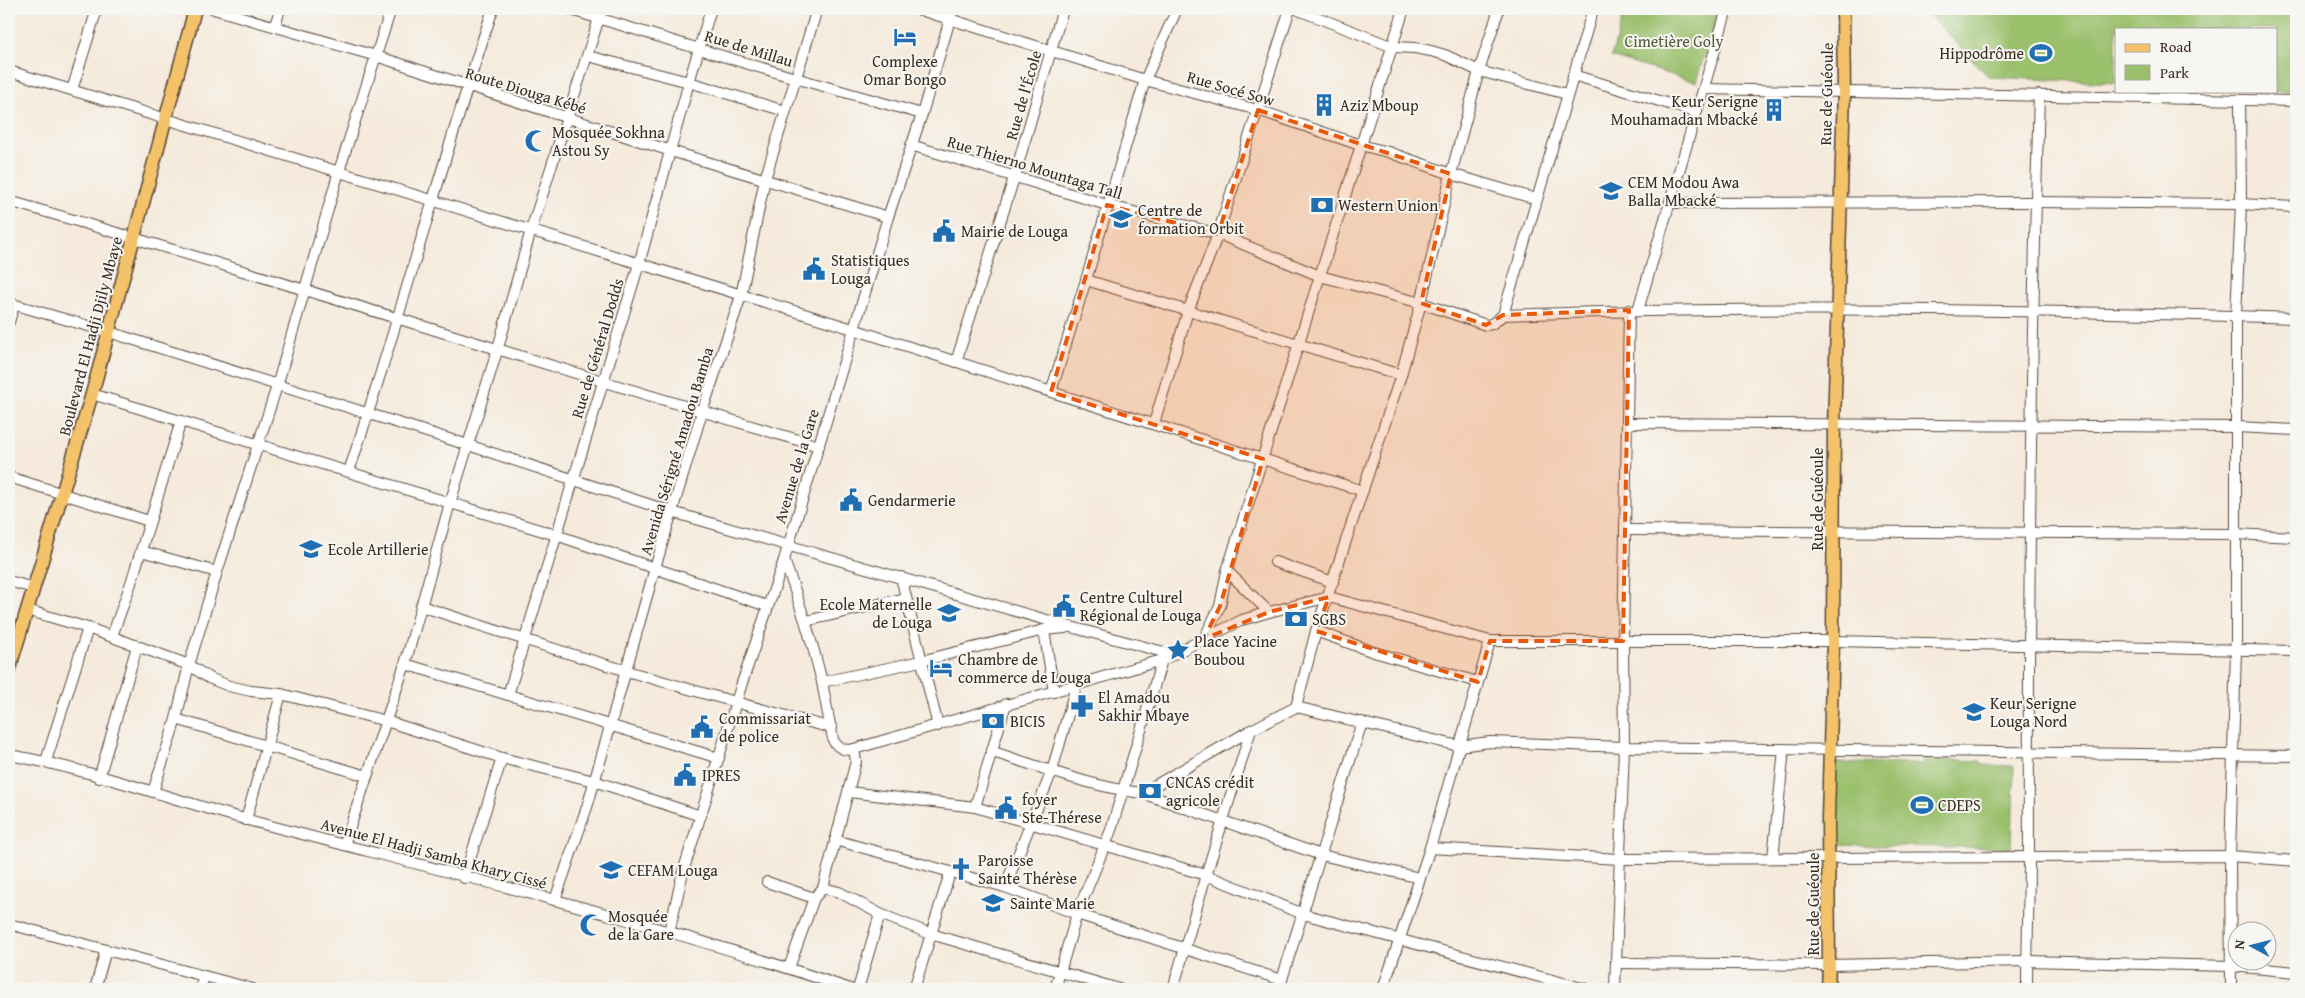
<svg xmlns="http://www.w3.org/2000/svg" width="2305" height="998" viewBox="0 0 2305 998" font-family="'Gentium Book Plus',serif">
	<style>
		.green { fill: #9ac06c; stroke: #6a7545 }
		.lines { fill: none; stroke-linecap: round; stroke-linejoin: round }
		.minor-casing { stroke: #57473a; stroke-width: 12 }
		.major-casing { stroke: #57473a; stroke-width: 15 }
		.minor { stroke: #fff; stroke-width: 10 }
		.major { stroke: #f3c26a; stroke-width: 12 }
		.marked { fill: #e8590c; fill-opacity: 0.2; stroke: #e8590c; stroke-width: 4; stroke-dasharray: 10 6; stroke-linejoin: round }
		.labels { text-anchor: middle; stroke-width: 4; stroke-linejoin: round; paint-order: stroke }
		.park-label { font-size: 16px; fill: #585735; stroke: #f6f6f2 }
		.street-label { font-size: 16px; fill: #3b2a1e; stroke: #f6f6f2 }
		.poi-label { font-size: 16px; fill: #3b2a1e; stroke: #f6f6f2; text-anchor: start }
	</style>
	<rect width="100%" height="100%" fill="#f6f6f2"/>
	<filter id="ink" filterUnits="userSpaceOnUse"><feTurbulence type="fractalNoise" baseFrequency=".02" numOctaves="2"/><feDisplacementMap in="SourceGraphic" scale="10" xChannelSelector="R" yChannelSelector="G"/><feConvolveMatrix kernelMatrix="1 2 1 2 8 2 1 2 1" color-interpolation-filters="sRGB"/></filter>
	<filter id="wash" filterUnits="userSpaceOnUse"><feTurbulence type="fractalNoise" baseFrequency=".0096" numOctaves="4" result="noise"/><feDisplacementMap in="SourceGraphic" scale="20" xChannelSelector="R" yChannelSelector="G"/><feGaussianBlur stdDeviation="1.12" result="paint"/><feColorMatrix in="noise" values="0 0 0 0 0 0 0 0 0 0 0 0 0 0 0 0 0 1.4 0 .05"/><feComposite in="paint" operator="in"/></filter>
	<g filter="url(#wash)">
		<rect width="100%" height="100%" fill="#f5eadb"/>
		<g class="green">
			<path d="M1625 9H1719L1696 82 1611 57Z"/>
			<path d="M1924 9H2296V92L2273 91H2276V29H2116V83L1989 77Z"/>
			<path d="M1924 759 1981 761V765L2014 766 2012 848 1831 845 1833 763 1923 764Z"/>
		</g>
	</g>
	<g filter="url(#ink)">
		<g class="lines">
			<defs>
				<g id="minor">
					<path d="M214 9 376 56 671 151 888 217"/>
					<path d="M568 9 795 78 922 114"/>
					<path d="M917 9 1145 80 1258 110 1360 145 1388 152 1451 174 1536 199"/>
					<path d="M1296 9 1393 47 1415 48 1431 51 1445 55 1479 71 1567 94"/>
					<path d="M275 26 280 9"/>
					<path d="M588 56 689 82 785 111"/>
					<path d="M9 71 853 329 1363 491"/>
					<path d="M1573 75 1696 112"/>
					<path d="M1704 89 2296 101"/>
					<path d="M72 90 97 9"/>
					<path d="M911 145 1107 205 1218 234 1320 276 1421 303 1486 325 1492 324 1503 315 1593 9"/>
					<path d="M9 201C280 280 548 367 819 446"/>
					<path d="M1670 203 2036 202 2241 204 2296 207"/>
					<path d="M1086 280 1401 375"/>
					<path d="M9 303 109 332 468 445 672 512 1071 627 1171 654"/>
					<path d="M1638 310 1727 9"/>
					<path d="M1503 315C1768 305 2032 310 2296 318"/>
					<path d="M9 322 14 305"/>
					<path d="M956 362 1014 178 1063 9"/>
					<path d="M1051 392 1086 280 1145 80 1177 9"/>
					<path d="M92 394 556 535 767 606"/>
					<path d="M1154 423 1188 311 1218 234 1290 9"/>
					<path d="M1627 423 2237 427 2296 430"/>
					<path d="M349 471C401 318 441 162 493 9"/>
					<path d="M9 477 149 521"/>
					<path d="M1625 530 2235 534 2296 537"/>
					<path d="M141 551 217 572"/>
					<path d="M784 560C799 600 812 640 822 682 824 692 832 738 834 742 840 750 846 751 854 749L856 761 823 888 814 898 789 968"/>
					<path d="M1275 562 1333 582"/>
					<path d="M1227 571 1269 612"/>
					<path d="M901 577 938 726"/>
					<path d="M9 581 33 588"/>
					<path d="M421 606C556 651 693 692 832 728"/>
					<path d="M27 610 88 628 189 665 209 678 229 686 251 691 281 694 386 721 502 758 594 781 701 816"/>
					<path d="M806 621 905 598"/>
					<path d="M1044 630 1054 692"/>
					<path d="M1316 631 1374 652 1478 682"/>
					<path d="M112 636 131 583 181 421"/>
					<path d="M1204 639 1220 606 1227 571 1404 9"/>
					<path d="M405 664 719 758"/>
					<path d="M822 682 921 661 1044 630 1065 628"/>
					<path d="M508 695 639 264 689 82 711 9"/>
					<path d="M1296 707 1316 631 1401 375 1421 303 1451 174 1479 71 1499 9"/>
					<path d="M176 719 367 776"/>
					<path d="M854 749 1162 660 1242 620 1269 612 1329 597 1490 641H1833L2296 651"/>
					<path d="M993 752C1041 767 1091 787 1142 793L1321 855 1420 878"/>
					<path d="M9 755C96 770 181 803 267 825 462 876 659 923 850 989"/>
					<path d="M46 761 88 628"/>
					<path d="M99 778 137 646"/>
					<path d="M153 792 176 719 189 665 217 572 277 386 339 171 391 9"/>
					<path d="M849 792 975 807 1206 875 1303 914 1586 989"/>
					<path d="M1142 793 1251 730 1296 707 1459 746 1490 742 1624 747 2296 756"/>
					<path d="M975 807 1006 704"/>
					<path d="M246 820 281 694"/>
					<path d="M835 840 1005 887 1077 914 1282 980"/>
					<path d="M344 845 405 664 450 503 498 348 531 230 602 9"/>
					<path d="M1430 848 1619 859 2230 856 2296 861"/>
					<path d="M1773 858 1784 749"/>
					<path d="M464 878 502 758"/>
					<path d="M767 882 814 898"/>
					<path d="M1005 887 1052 771 1076 686"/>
					<path d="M823 888 839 892 880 914"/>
					<path d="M555 900 588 804 655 568 702 412 741 296 765 179 817 9"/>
					<path d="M9 924 253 989"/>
					<path d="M669 932 683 872 742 683 784 560 888 217 922 114 953 9"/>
					<path d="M1617 963 1829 965 2027 961 2231 966 2296 972"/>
					<path d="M95 989 106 950"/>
					<path d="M200 989 204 976"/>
					<path d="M858 989 880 914 931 934 1119 989"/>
					<path d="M914 989 950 873"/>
					<path d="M1055 989 1077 914 1111 830 1162 660"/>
					<path d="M1173 989 1206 875 1251 730"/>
					<path d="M1279 989 1362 722"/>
					<path d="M1383 989 1430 848 1490 641"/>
					<path d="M1615 989 1624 747 1623 641 1629 310"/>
					<path d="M2027 989C2027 944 2029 899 2029 855 2028 601 2031 349 2039 95"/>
					<path d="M2231 989 2230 856 2236 650V316L2241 204 2240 101"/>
				</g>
				<g id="major">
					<path d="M9 670 92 394 195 9"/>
					<path d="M1828 989 1829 965 1828 818 1833 641 1834 426 1844 91 1843 9"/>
				</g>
			</defs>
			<use href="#minor" class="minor-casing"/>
			<use href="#major" class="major-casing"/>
			<use href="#minor" class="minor"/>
			<use href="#major" class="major"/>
		</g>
	</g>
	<path class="marked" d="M1258 110 1451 174 1421 303 1486 325 1503 315 1629 310 1623 641H1490L1478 682 1316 631 1329 597 1269 612 1204 639 1220 606 1263 459 1051 392 1107 205 1218 234Z"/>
	<defs>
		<symbol id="hotel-bare" viewBox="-9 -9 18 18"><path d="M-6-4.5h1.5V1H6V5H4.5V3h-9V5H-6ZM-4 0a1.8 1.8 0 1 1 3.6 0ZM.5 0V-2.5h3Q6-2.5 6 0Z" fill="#1f6fb2" stroke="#f6f6f2" stroke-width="2.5" paint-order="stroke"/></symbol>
		<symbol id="stadium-bare" viewBox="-9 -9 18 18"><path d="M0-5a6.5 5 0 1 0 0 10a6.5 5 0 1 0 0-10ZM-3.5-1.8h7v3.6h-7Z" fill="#1f6fb2" stroke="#f6f6f2" stroke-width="2.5" paint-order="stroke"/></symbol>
		<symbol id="building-bare" viewBox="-9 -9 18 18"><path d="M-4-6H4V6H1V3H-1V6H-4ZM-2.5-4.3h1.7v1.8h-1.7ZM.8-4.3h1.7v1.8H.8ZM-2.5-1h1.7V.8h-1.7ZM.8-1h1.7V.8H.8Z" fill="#1f6fb2" stroke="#f6f6f2" stroke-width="2.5" paint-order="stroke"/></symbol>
		<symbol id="mosque-bare" viewBox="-9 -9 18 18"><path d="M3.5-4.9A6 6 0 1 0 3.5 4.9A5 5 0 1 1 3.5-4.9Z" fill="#1f6fb2" stroke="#f6f6f2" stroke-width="2.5" paint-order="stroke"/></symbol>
		<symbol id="school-bare" viewBox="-9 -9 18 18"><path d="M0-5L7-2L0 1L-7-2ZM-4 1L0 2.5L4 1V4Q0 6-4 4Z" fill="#1f6fb2" stroke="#f6f6f2" stroke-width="2.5" paint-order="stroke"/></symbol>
		<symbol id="bank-bare" viewBox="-9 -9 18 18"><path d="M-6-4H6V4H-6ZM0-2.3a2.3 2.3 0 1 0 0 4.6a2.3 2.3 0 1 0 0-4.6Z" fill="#1f6fb2" stroke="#f6f6f2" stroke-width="2.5" paint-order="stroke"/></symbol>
		<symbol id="university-bare" viewBox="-9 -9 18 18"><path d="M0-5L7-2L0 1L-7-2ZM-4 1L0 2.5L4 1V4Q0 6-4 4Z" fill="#1f6fb2" stroke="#f6f6f2" stroke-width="2.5" paint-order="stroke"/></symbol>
		<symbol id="civic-bare" viewBox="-9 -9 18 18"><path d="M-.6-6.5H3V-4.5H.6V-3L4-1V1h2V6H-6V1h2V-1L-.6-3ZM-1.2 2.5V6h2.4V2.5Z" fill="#1f6fb2" stroke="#f6f6f2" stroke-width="2.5" paint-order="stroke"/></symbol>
		<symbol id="sight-bare" viewBox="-9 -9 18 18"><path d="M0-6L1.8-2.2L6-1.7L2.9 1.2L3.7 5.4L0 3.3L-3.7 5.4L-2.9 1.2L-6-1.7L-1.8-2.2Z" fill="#1f6fb2" stroke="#f6f6f2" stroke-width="2.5" paint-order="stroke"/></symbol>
		<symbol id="pharmacy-bare" viewBox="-9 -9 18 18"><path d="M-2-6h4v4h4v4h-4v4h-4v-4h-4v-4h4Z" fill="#1f6fb2" stroke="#f6f6f2" stroke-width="2.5" paint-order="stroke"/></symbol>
		<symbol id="church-bare" viewBox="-9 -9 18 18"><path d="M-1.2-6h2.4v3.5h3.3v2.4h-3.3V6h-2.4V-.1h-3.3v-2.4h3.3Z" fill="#1f6fb2" stroke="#f6f6f2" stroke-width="2.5" paint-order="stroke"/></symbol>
	</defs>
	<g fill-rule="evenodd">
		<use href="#hotel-bare" x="889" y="21" width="32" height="32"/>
		<use href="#stadium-bare" x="2025" y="37" width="32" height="32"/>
		<use href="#building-bare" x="1308" y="89" width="32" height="32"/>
		<use href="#building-bare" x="1758" y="94" width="32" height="32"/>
		<use href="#mosque-bare" x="520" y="125" width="32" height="32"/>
		<use href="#school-bare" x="1595" y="175" width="32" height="32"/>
		<use href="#bank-bare" x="1306" y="189" width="32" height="32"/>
		<use href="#university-bare" x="1105" y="203" width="32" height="32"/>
		<use href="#civic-bare" x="928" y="215" width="32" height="32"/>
		<use href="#civic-bare" x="798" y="253" width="32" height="32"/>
		<use href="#civic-bare" x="835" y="484" width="32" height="32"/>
		<use href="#school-bare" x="295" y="533" width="32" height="32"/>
		<use href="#civic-bare" x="1048" y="590" width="32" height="32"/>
		<use href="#school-bare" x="933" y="597" width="32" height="32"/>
		<use href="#bank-bare" x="1280" y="603" width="32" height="32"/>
		<use href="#sight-bare" x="1162" y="634" width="32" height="32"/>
		<use href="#hotel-bare" x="925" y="652" width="32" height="32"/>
		<use href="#pharmacy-bare" x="1066" y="690" width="32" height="32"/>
		<use href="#school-bare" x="1958" y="696" width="32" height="32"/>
		<use href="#bank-bare" x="977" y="705" width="32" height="32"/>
		<use href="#civic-bare" x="686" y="711" width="32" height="32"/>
		<use href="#civic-bare" x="669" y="759" width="32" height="32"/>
		<use href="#bank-bare" x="1134" y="775" width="32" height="32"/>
		<use href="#stadium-bare" x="1906" y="789" width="32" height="32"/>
		<use href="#civic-bare" x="990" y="792" width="32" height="32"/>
		<use href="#church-bare" x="945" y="853" width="32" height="32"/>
		<use href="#university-bare" x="595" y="854" width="32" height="32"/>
		<use href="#school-bare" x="977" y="887" width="32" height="32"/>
		<use href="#mosque-bare" x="575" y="909" width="32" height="32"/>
	</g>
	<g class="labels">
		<g class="park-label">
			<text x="1674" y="47">Cimetière Goly</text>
		</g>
		<g class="street-label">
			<text transform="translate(749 48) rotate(17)" y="6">Rue de Millau</text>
			<text transform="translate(1231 88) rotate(16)" y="6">Rue Socé Sow</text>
			<text transform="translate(526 90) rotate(17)" y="6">Route Diouga Kébé</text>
			<text transform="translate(1826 94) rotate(-89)" y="6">Rue de Guéoule</text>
			<text transform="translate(1023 95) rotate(-74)" y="6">Rue de l'École</text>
			<text transform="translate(1035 167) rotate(17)" y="6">Rue Thierno Mountaga Tall</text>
			<text transform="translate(90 336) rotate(-75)" y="6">Boulevard El Hadji Djily Mbaye</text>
			<text transform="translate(597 348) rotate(-73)" y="6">Rue de Général Dodds</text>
			<text transform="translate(676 451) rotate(-73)" y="6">Avenida Sérigné Amadou Bamba</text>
			<text transform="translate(796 466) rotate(-73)" y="6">Avenue de la Gare</text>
			<text transform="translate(1817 499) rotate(-90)" y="6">Rue de Guéoule</text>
			<text transform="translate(434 853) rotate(15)" y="6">Avenue El Hadji Samba Khary Cissé</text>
			<text transform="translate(1813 904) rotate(-90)" y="6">Rue de Guéoule</text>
		</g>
		<g class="poi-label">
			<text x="2024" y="59" text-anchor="end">Hippodrôme</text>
			<text x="905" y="67" text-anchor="middle">Complexe<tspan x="905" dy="18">Omar Bongo</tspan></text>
			<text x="1758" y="107" text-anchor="end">Keur Serigne<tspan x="1758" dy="18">Mouhamadan Mbacké</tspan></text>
			<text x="1340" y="111">Aziz Mboup</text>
			<text x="552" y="138">Mosquée Sokhna<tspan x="552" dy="18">Astou Sy</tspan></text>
			<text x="1628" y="188">CEM Modou Awa<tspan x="1628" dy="18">Balla Mbacké</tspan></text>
			<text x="1338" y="211">Western Union</text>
			<text x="1138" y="216">Centre de<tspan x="1138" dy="18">formation Orbit</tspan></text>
			<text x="961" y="237">Mairie de Louga</text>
			<text x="831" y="266">Statistiques<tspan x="831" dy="18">Louga</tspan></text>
			<text x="868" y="506">Gendarmerie</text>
			<text x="328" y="555">Ecole Artillerie</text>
			<text x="1080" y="603">Centre Culturel<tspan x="1080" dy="18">Régional de Louga</tspan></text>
			<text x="932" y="610" text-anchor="end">Ecole Maternelle<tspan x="932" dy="18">de Louga</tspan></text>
			<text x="1312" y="625">SGBS</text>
			<text x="1194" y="647">Place Yacine<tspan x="1194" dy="18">Boubou</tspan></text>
			<text x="958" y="665">Chambre de<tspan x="958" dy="18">commerce de Louga</tspan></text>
			<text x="1098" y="703">El Amadou<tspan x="1098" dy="18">Sakhir Mbaye</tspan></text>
			<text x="1990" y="709">Keur Serigne<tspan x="1990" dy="18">Louga Nord</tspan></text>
			<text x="719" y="724">Commissariat<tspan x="719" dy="18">de police</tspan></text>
			<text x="1010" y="727">BICIS</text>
			<text x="702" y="781">IPRES</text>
			<text x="1166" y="788">CNCAS crédit<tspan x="1166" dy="18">agricole</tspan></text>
			<text x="1022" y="805">foyer<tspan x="1022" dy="18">Ste-Thérese</tspan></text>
			<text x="1938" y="811">CDEPS</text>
			<text x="978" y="866">Paroisse<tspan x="978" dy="18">Sainte Thérèse</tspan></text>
			<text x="628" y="876">CEFAM Louga</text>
			<text x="1010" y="909">Sainte Marie</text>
			<text x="608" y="922">Mosquée<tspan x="608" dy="18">de la Gare</tspan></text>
		</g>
	</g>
	<rect width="2305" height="998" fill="none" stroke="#f6f6f2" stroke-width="30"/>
	<rect x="2115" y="28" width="162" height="65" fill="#f6f6f2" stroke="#aba49d"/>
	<rect x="2125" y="44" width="25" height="8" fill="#f3c26a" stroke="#aba49d"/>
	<text x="2160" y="52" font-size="15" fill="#3b2a1e">Road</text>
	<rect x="2125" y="65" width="25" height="15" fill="#9ac06c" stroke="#aba49d"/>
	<text x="2160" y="78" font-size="15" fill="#3b2a1e">Park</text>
	<g transform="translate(2252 946) rotate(277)"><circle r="24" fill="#f6f6f2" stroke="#aba49d"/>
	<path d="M0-4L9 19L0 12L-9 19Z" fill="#1f6fb2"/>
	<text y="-8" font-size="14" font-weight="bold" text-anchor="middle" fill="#3b2a1e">N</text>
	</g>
</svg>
